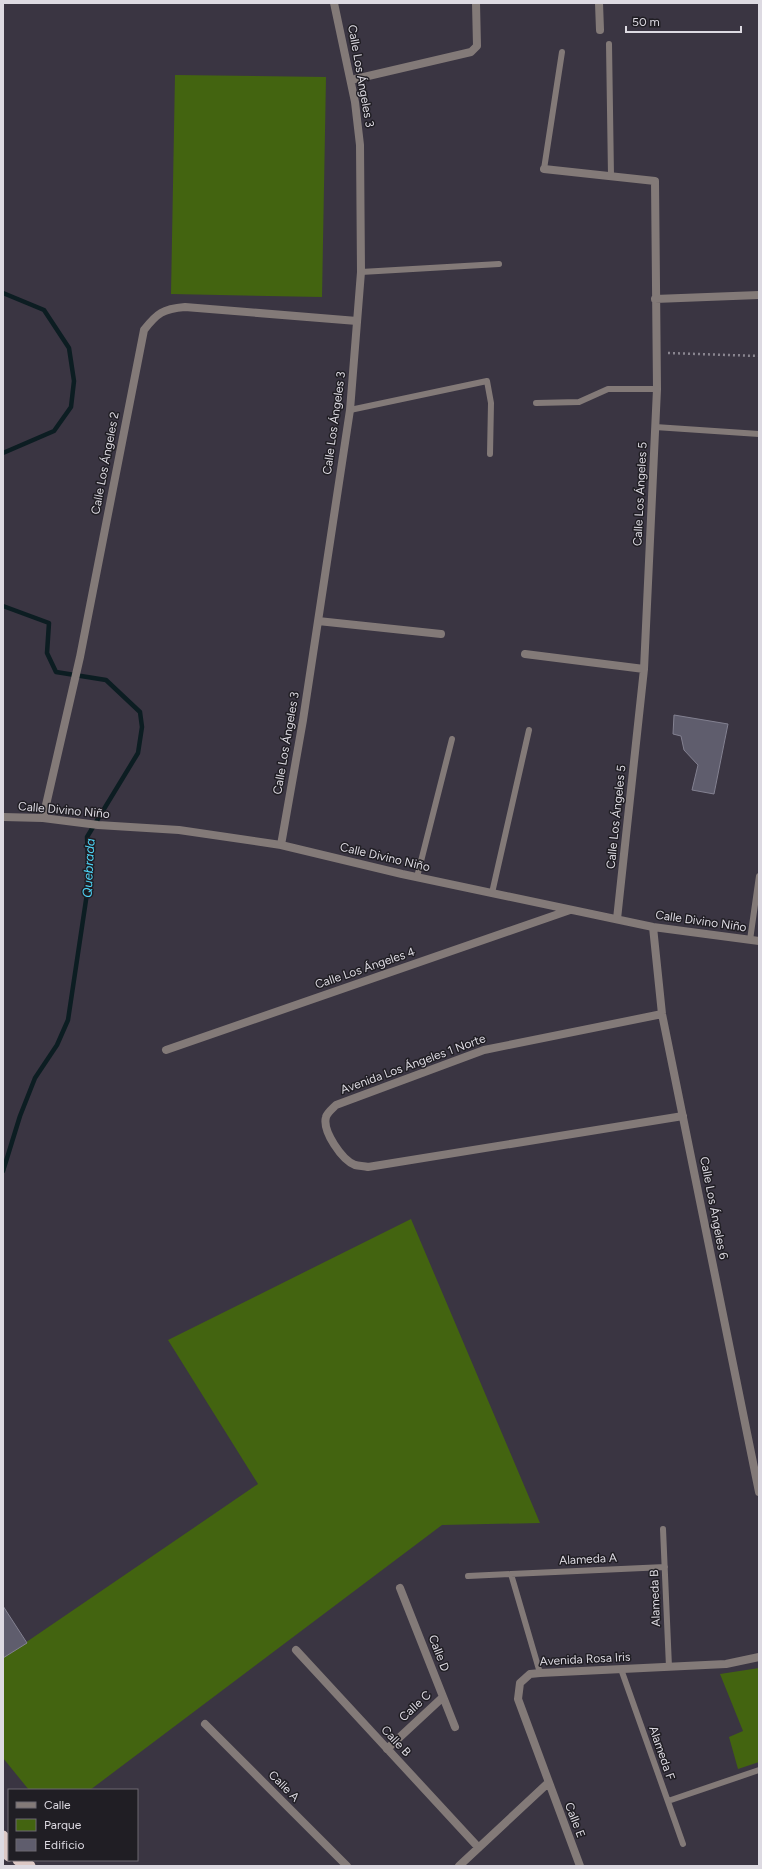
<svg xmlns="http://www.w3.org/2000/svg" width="762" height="1869" font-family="Figtree,sans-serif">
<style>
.green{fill:#436410}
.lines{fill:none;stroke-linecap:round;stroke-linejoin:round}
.stream{stroke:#0c1d22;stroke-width:4.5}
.building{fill:#5f5d6d;stroke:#838191}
.path{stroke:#89858f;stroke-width:2.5;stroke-dasharray:2 3;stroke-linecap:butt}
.service{stroke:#837a78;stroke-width:6}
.minor{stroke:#837a78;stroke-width:8}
.trunk{stroke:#dcc8c5;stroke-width:11}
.labels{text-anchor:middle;stroke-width:3;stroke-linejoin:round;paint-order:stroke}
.street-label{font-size:12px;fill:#dddae2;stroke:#201e24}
.water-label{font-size:13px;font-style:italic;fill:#4dd2f4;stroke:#201e24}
</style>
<rect width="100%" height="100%" fill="#3a3542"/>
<path class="green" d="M175 75 326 77 322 297 171 294Z
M411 1219 540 1523 442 1525 90 1790H29L3 1758V1658L258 1484 168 1340Z
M759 1668V1762L738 1769 729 1737 743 1731 720 1674Z"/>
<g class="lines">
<path class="stream" d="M3 293 44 310 69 348 74 381 71 407 54 431 3 453
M3 606 49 623 47 653 56 672 106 680 140 712 142 727 138 753 87 837 89 880 68 1020 57 1045 35 1078 20 1116 3 1171"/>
</g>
<path class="building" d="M674 715 728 724 714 794 692 790 698 765 684 750 681 736 673 734Z
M3 1606 27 1643 3 1658Z"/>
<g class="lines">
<path class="path" d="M668 353 759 356"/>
<path class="service" d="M609 44 611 176
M544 169 562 52
M361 272 499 264
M536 403 579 402 608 389H657
M350 410 487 381 491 403 490 454
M655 427 759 434
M417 877 452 739
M492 893 529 730
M750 940 759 876
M663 1529 669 1667
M468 1576 511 1574
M621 1669 683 1844
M540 1673 511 1574 665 1567
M668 1801 759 1770"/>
<path class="minor" d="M599 3 600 30
M351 80 471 52 477 46 476 3
M544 169 655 181 657 389 644 669 617 919
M655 299 759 295
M318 621 441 634
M525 654 644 669
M3 817 43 818 98 825 179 830 281 845 402 874 653 927 759 941
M43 818 80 657 144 330C157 313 163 309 185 307L357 321
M281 845 303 720 350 410 361 272 360 145 355 102 334 3
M653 927 662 1014 759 1492
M662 1014 484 1050 336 1105C333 1108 327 1113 326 1117 322 1131 342 1160 355 1165 359 1166 364 1166 368 1167L683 1116
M166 1050 570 910
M400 1588 455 1727
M296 1650 478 1847
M205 1724 347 1866
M387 1749 443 1697
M459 1866 548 1783
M580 1866 518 1699 520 1683 530 1674 540 1673 726 1664 759 1657"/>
<path class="trunk" d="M3 1836 9 1843
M3 1851 9 1856
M18 1860 30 1866"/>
</g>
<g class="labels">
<g class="street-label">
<text transform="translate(361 76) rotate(80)" y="4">Calle Los Ángeles 3</text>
<text transform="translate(334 423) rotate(-82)" y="4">Calle Los Ángeles 3</text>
<text transform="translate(105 463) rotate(-79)" y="4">Calle Los Ángeles 2</text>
<text transform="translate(640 494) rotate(-87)" y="4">Calle Los Ángeles 5</text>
<text transform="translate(286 743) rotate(-80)" y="4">Calle Los Ángeles 3</text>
<text transform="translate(64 810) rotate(5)" y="4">Calle Divino Niño</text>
<text transform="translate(616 817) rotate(-84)" y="4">Calle Los Ángeles 5</text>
<text transform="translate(385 857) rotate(13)" y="4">Calle Divino Niño</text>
<text transform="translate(701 921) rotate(8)" y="4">Calle Divino Niño</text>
<text transform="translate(365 968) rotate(-19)" y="4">Calle Los Ángeles 4</text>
<text transform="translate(413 1064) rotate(-20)" y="4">Avenida Los Ángeles 1 Norte</text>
<text transform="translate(714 1208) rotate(79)" y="4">Calle Los Ángeles 6</text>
<text transform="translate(588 1559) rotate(-3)" y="4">Alameda A</text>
<text transform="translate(655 1598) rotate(-92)" y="4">Alameda B</text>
<text transform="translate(439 1653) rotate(69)" y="4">Calle D</text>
<text transform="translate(585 1659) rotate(-3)" y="4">Avenida Rosa Iris</text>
<text transform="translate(415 1706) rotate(-43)" y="4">Calle C</text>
<text transform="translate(396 1741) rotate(47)" y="4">Calle B</text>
<text transform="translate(662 1753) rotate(71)" y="4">Alameda F</text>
<text transform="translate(284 1786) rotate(45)" y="4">Calle A</text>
<text transform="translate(575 1820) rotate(69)" y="4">Calle E</text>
</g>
<g class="water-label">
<text transform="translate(88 868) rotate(-87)" y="5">Quebrada</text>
</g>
</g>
<rect width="762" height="1869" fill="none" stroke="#dddae2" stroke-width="8"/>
<rect x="8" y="1789" width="130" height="72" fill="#201e24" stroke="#6c6970"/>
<rect x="16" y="1802" width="20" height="6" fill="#837a78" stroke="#6c6970"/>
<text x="44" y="1809" font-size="12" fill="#dddae2">Calle</text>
<rect x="16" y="1819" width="20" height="12" fill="#436410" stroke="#6c6970"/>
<text x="44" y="1829" font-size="12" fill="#dddae2">Parque</text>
<rect x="16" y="1839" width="20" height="12" fill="#5f5d6d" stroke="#6c6970"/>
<text x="44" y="1849" font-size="12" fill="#dddae2">Edificio</text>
<path d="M626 26v6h115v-6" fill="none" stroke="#dddae2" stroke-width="2"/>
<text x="632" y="26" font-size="12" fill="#dddae2" stroke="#201e24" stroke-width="3" paint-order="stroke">50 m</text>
</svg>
